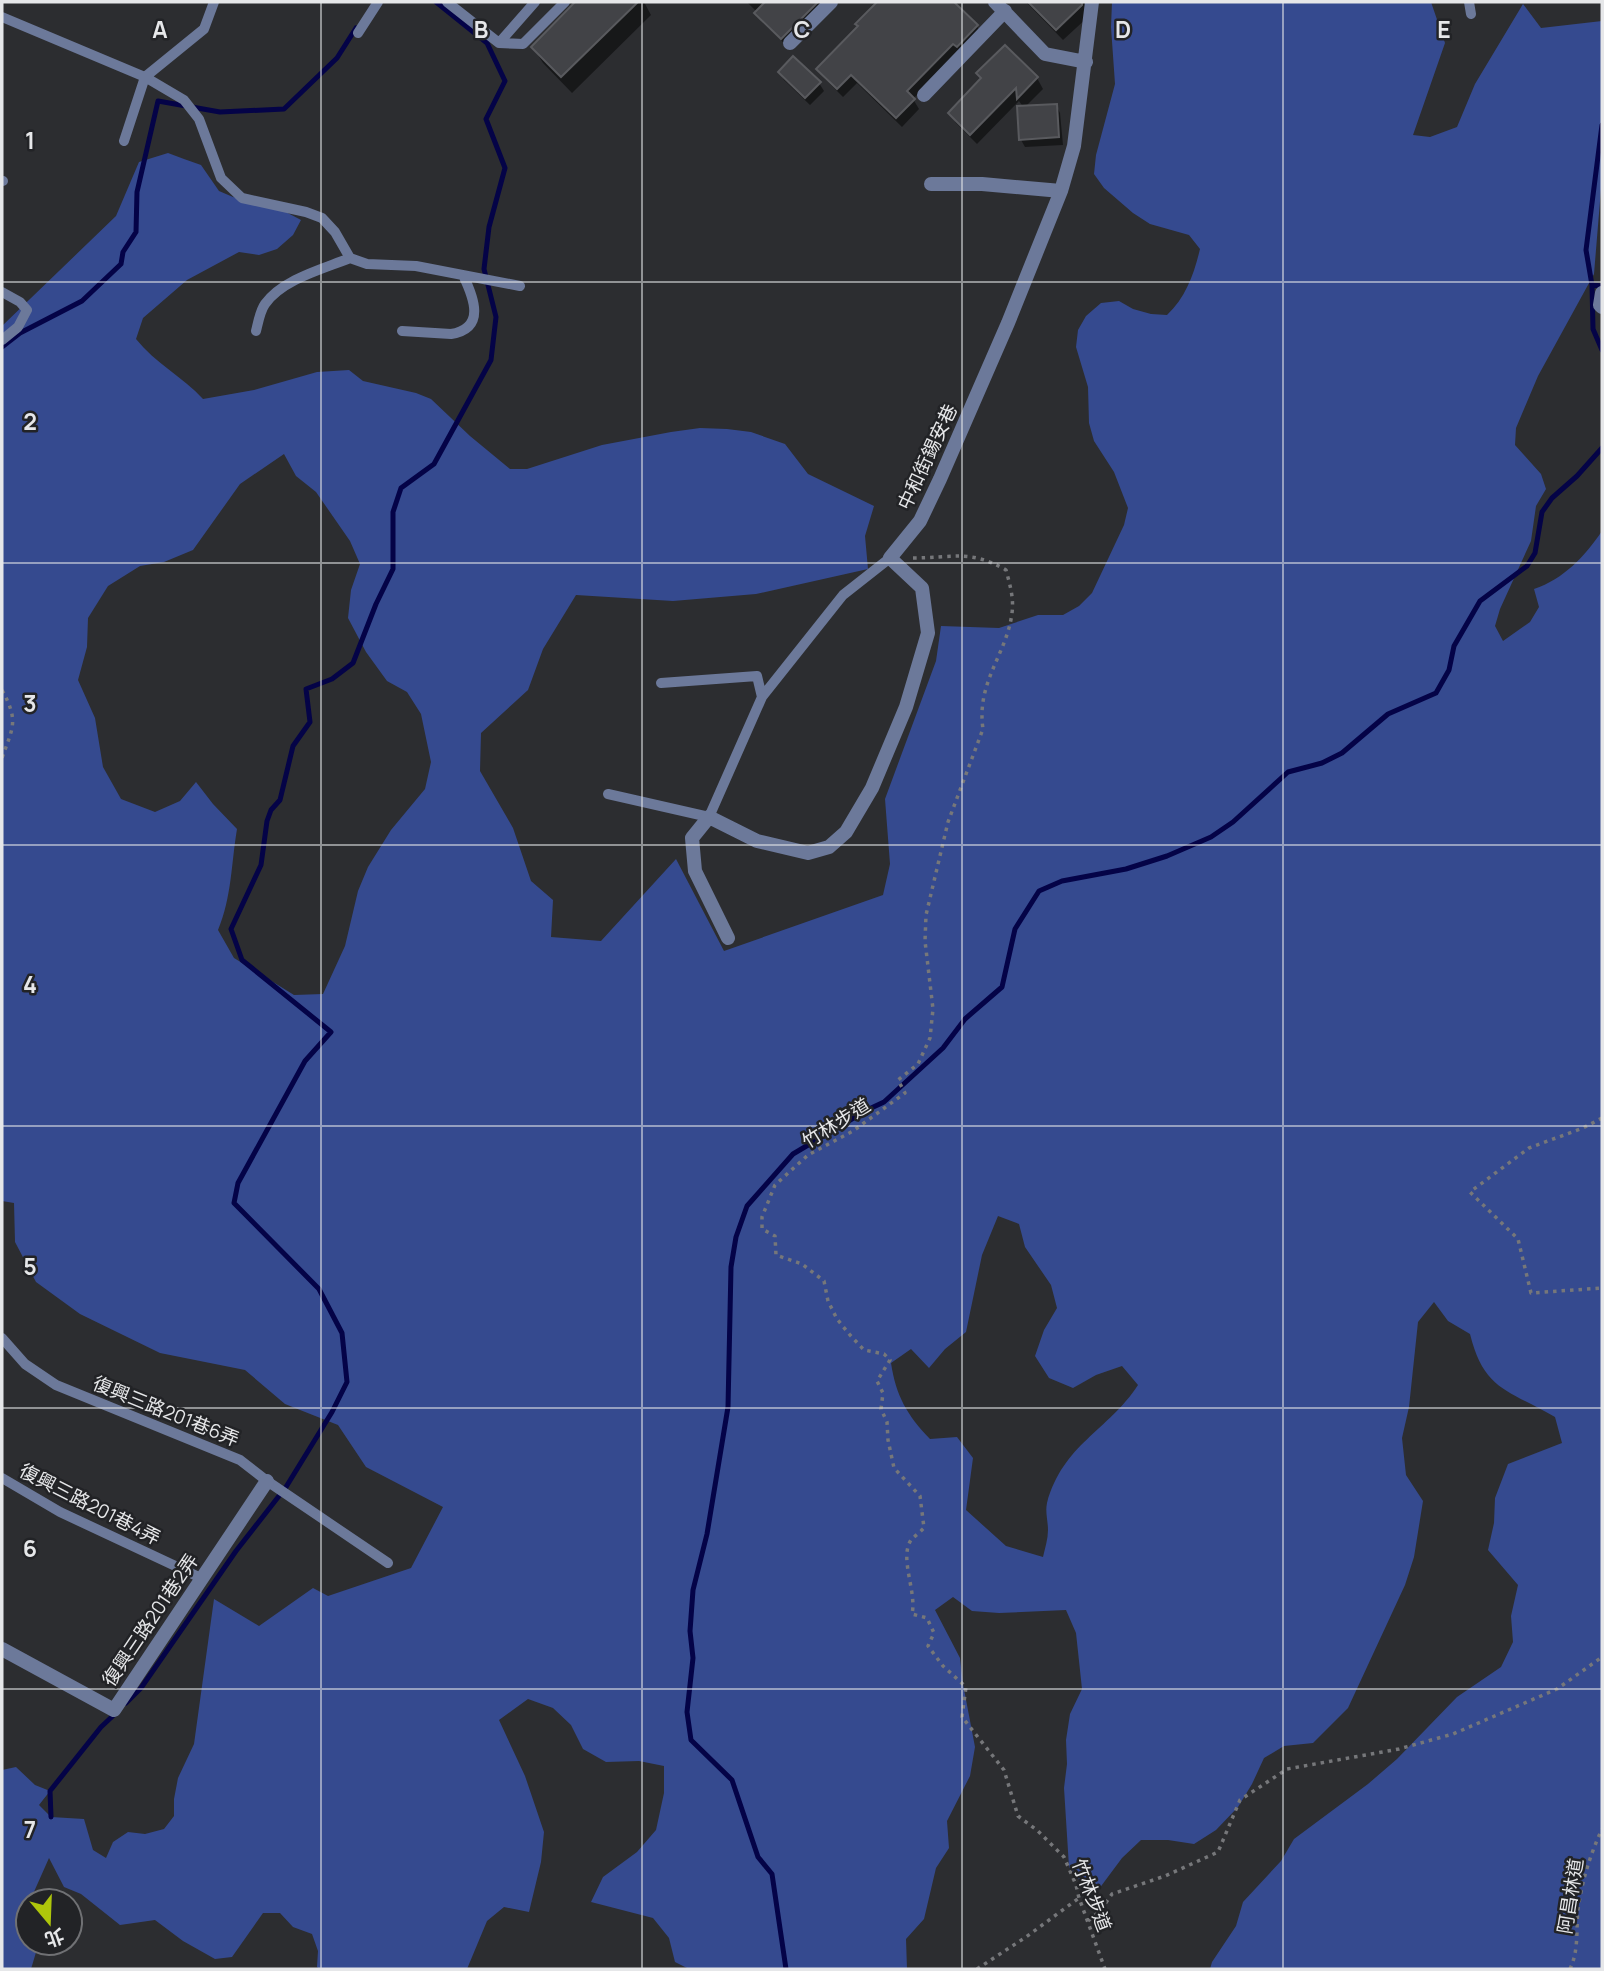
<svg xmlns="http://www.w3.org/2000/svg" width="1604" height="1971" font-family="Manrope,'Noto Sans TC',sans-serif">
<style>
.green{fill:#354a8f;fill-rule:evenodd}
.shadow{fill:#0007}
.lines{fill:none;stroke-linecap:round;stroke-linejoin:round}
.stream{stroke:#040347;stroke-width:5}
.building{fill:#424347;stroke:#595a5e;stroke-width:2}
.path{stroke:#76777a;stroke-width:3.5;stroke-dasharray:3.5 5;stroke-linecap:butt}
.service{stroke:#6c799a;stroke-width:10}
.minor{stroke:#6c799a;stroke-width:14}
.grid{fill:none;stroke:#e6e7e9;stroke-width:2;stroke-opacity:0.55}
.labels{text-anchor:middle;stroke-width:5;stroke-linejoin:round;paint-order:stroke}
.street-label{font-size:19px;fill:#e6e7e9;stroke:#222326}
.grid-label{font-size:23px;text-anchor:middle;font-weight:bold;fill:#e6e7e9;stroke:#222326;stroke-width:5;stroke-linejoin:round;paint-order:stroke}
</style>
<rect width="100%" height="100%" fill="#2c2d30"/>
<path class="green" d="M1112 2H1431L1445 43 1413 135 1430 137 1457 127 1475 84 1523 4 1541 28 1602 21V177L1594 274 1538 376 1516 428 1515 445 1541 474 1546 489 1536 506 1531 541 1500 609 1495 626 1503 641 1530 622 1539 607 1534 589C1564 579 1585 556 1602 531V1969H1210L1212 1962 1236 1926 1243 1902 1281 1861 1294 1839 1368 1784 1397 1759 1457 1697 1501 1667 1513 1642 1511 1616 1518 1585 1488 1550 1494 1523 1495 1498 1508 1464 1562 1443 1555 1417C1509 1390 1484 1391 1470 1334L1448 1321 1434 1302 1418 1322 1409 1407 1402 1438 1406 1475 1423 1501 1414 1557 1405 1585 1348 1708 1313 1743 1284 1746 1264 1758 1252 1784 1238 1807 1216 1830 1194 1844 1168 1840H1141L1122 1858 1093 1897 1069 1867 1064 1788 1067 1764 1066 1740 1070 1714 1082 1689 1076 1633 1066 1610 999 1613 972 1611 953 1597 935 1610 960 1658 963 1684 975 1747 970 1776 947 1821 949 1848 936 1868 924 1919 906 1939 907 1969H689L675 1962 669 1938 653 1918 591 1902 603 1877 637 1852 656 1830 664 1793V1766L639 1761 606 1762 583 1749 571 1725 553 1708 528 1699 499 1720 525 1776 544 1832 541 1862 529 1912 504 1907 487 1921 467 1969H319L317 1967 318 1951 312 1934 293 1927 280 1913H263L232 1957 215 1959 183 1941 155 1920 120 1925 81 1894 64 1887 49 1858 25 1912 28 1943H34L37 1949 31 1969H2V1770L16 1767 35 1785 50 1791 39 1805 51 1817 84 1819 93 1850 106 1858 113 1842 128 1832 145 1834 164 1829 174 1816V1799L178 1778 194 1744 214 1599 259 1626 313 1588 328 1596 411 1568 443 1507 366 1467 338 1425 285 1404 245 1370 160 1353 80 1314 36 1282 15 1242 14 1203 2 1201V326L116 216 139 162 168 153 184 159 201 165 219 191 233 197 284 211 301 220 293 235 277 249 259 255 239 252 187 280 143 318 136 339C155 363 183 377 203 399L254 390 317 372 349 370 363 381 416 393 431 399 470 436 510 469H527L602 445 671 432 700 428 727 429 751 432 785 444 808 474 874 506 865 536 868 569 756 594 673 601 576 595 543 649 528 690 481 733 480 771 513 828 531 881 553 900 551 937 601 941 676 859 724 951 883 895 890 864 885 799 936 661 941 626 999 628 1038 615H1063L1079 606 1092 593 1124 525 1128 508 1114 472 1094 441 1089 423 1088 387 1076 347 1078 330 1086 316 1101 303 1119 301 1133 309 1151 314 1167 315C1186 297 1194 274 1200 249L1189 235 1150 224 1133 213 1104 188 1094 174 1096 155 1115 84 1111 27ZM284 454 296 476 316 492 350 541 360 564 351 590 348 618 366 652 387 681 407 692 421 714 431 762 425 789 391 830 368 867 358 891 345 946 323 994 294 995 234 958 218 930C232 896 231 865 237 829L213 804 196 782 180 801 155 812 121 799 103 767 95 718 78 680 87 647 88 618 108 586 140 566 164 562 193 550 240 484ZM998 1216 1019 1224 1025 1247 1051 1285 1057 1308 1044 1330 1035 1356 1049 1378 1073 1388 1096 1375 1122 1366 1138 1385C1108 1431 1063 1444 1047 1503 1045 1512 1048 1521 1048 1530 1048 1539 1045 1548 1043 1557L1006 1546 966 1510 973 1458 957 1437 930 1439C907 1415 896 1396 891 1363L911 1349 929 1368 945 1349 966 1332 982 1255Z"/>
<path class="shadow" d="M578 2H644L651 15 572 93 543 63 533 47Z
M747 2H836L788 47 762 22 757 12Z
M879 2H952L977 26 982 36 959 52 913 99 919 109 902 127 857 83 843 97 824 78 818 69 859 28 857 24Z
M1026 2H1085L1089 10 1088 17 1063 40Z
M1005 47 1037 78 1043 89 1024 108 1056 105 1060 113 1063 145 1025 147 1021 140 1024 108 1019 101 977 144 956 123 950 113 982 80 978 74Z
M780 72 819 83 824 91 810 105 784 80Z"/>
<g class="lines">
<path class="stream" d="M1602 125 1586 250 1592 285 1593 329 1602 350
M1592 285 1602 286
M2 347 20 333 82 301 121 264 123 252 136 232 137 192 158 101 220 112 284 109 337 58 356 28
M126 1703 141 1688 236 1551 286 1487 332 1412 347 1382 342 1333 319 1289 234 1203 238 1183 305 1061 331 1032 242 960 231 929 261 865 267 821 271 810 280 800 293 746 310 722 306 689 332 679 353 663 376 604 393 569V512L401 488 434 464 491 360 496 317 484 269 489 227 505 168 486 119 505 81 487 43 436 2
M51 1817 50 1791 101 1727 117 1712
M786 1969 772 1874 758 1857 732 1780 691 1740 687 1712 693 1658 690 1631 693 1590 707 1534 728 1407 731 1267 736 1237 747 1206 793 1154 867 1110 884 1102 943 1048 965 1019 1002 987 1015 929 1039 891 1062 881 1126 869 1167 856 1211 837 1233 822 1288 772 1322 763 1342 753 1388 714 1436 693 1449 670 1454 646 1480 601 1527 566 1535 553 1542 512 1552 498 1577 476 1602 448"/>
</g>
<path class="building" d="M575 2H638L561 77 531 47Z
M765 2H818L781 39 754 13Z
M877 2H954L978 25 957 47 953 44 907 91 915 99 896 118 851 75 837 89 816 69 858 26 855 24Z
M1028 2H1082V5L1056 30Z
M1005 45 1038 77 1017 99 1016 88 970 135 948 113 981 78 976 73Z
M793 56 821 82 805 98 778 72Z
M1057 104 1059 137 1019 140 1017 106Z"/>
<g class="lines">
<path class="path" d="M913 558C952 558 970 549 1006 570 1010 585 1014 598 1012 613 1007 654 976 682 983 729L948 822 926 915 925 941 933 1009 930 1038 918 1064 898 1080 905 1093 853 1131 808 1155 775 1185 762 1217V1229L775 1236 776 1255 802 1264 824 1281 828 1301 837 1319 850 1335 864 1350 884 1354 890 1360 877 1381 883 1393 881 1409 887 1422 888 1440 894 1468 920 1496 924 1528C920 1532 915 1536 911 1540 899 1558 917 1592 912 1614L927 1618 934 1633 928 1646 943 1666 966 1687 962 1717 1004 1770 1018 1816 1038 1831 1064 1857 1076 1885 1079 1898 1105 1969
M2 690C19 721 13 727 2 758
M1602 1118 1583 1128 1529 1148 1470 1192 1518 1239 1531 1293 1602 1288
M1088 1921 1100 1911 1112 1894 1165 1876 1218 1852 1240 1800 1287 1769 1399 1749 1453 1734 1557 1689 1602 1657
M977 1969 1026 1937 1079 1898
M1570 1969C1579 1950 1576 1930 1578 1909 1582 1881 1590 1855 1602 1829"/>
<path class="service" d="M447 2 499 43 523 44 565 2
M1469 2 1471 14
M2 17 145 77 184 100 199 119 221 178 242 198 306 212 322 218 335 232 350 258C323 269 283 279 265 304 260 311 258 323 256 331
M358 33 378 2
M499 43 535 2
M124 141 145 77 204 29 214 2
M2 181H3
M350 258 367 264 416 266 520 286
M2 292 20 302 27 310 18 327 2 340
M402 331 451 334C486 328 474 298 463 275
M661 683 757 676 762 697
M608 794 709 817 762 697 843 595 890 558
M2 1338 25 1364 56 1385 240 1460 267 1481 388 1563
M2 1478 60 1512 201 1578"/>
<path class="minor" d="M995 2 1045 54 1086 62
M790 43 831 2
M924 95 1005 11
M931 184H982L1061 191
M1602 293 1600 305 1602 307
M728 938 695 871 692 838 709 817 757 841 808 853 829 847 846 832 872 788 906 707 928 633 922 588 890 558 920 521 940 479 1008 323 1061 191 1074 146 1092 2
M2 1649 114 1710 267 1481"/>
</g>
<path class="grid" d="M321 2V1969M642 2V1969M962 2V1969M1283 2V1969M2 282H1602M2 563H1602M2 845H1602M2 1126H1602M2 1408H1602M2 1689H1602"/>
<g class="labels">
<g class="street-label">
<text transform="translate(927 457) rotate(-65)" y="7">中和街錫安巷</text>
<text transform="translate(836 1123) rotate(-32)" y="7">竹林步道</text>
<text transform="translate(166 1411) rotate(22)" y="7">復興三路201巷6弄</text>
<text transform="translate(90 1504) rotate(27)" y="7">復興三路201巷4弄</text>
<text transform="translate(150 1620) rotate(-56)" y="7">復興三路201巷2弄</text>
<text transform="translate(1092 1895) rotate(69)" y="7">竹林步道</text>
<text transform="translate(1570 1896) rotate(-81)" y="7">阿昌林道</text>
</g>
</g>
<g class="grid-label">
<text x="160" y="38">A</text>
<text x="481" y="38">B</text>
<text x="802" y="38">C</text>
<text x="1123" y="38">D</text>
<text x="1444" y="38">E</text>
<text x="30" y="149">1</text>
<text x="30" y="430">2</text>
<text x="30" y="712">3</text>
<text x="30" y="993">4</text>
<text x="30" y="1275">5</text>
<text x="30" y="1557">6</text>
<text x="30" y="1838">7</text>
</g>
<rect width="1604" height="1971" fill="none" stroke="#e6e7e9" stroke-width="7"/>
<g transform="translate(49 1922) rotate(161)"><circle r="33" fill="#222326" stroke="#707174" stroke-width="2"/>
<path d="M0-5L12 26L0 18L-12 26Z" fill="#aec60b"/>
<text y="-10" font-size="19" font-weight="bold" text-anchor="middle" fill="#e6e7e9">北</text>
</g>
</svg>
